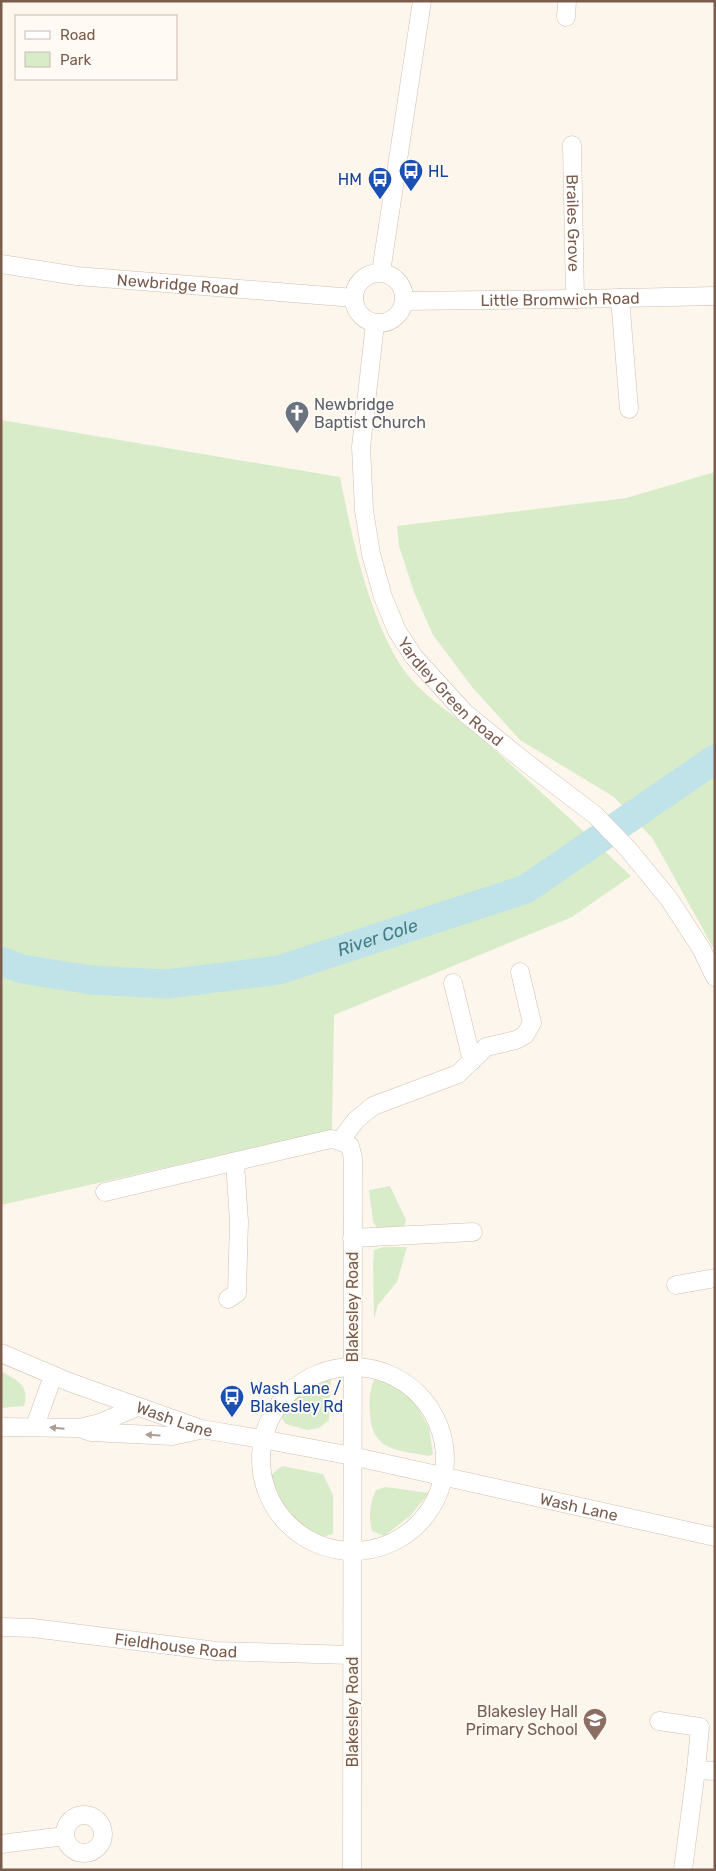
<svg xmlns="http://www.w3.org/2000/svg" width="716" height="1871" font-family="Rubik,sans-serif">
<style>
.green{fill:#d8ecc9}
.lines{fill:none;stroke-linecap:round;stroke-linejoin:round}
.river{stroke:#bfe3e8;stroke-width:29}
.minor-casing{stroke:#d1beb0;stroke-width:19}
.minor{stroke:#fff;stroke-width:18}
.oneway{fill:#af9d94}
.labels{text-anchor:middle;stroke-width:4;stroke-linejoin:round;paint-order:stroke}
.transit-label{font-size:16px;fill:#164399;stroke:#fffaf3;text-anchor:start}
.street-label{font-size:16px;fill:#7a5c4d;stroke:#fffaf3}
.worship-label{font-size:16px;fill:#5b616d;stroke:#fffaf3;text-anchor:start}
.education-label{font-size:16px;fill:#785e54;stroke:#fffaf3;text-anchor:end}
.water-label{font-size:18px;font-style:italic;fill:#437c86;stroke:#fffaf3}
</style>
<rect width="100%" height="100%" fill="#fdf6ec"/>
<path class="green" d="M1 420 340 477C352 537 369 620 404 670 421 695 457 717 480 737 531 782 581 829 631 876L572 917 334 1015 332 1130 1 1205Z
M715 472V951L653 839 614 797 520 740 472 687 433 635 414 592 399 546 397 526 626 498Z
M390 1186 406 1220 404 1227 378 1229 373 1222 369 1190Z
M383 1247H407L397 1282 378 1305 374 1319 373 1263 374 1250Z
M1 1371C17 1381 30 1384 24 1406L1 1408Z
M331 1378 329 1420 319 1428 307 1430 286 1424 280 1416C290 1393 309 1387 331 1378Z
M374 1380 394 1382 415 1403 429 1428 433 1454 429 1456C399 1450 372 1452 370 1414 369 1401 369 1392 374 1380Z
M282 1466 323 1474 333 1495V1534L322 1537C300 1524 284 1515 274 1491 272 1485 271 1481 271 1475Z
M385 1487 429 1493 410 1516 384 1536 372 1531C368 1517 370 1503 376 1490Z"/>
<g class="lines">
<path class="river" id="s1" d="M1 961 22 969 91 980 167 984 279 970 526 889 715 759"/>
<defs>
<g id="minor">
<path d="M566 17 567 1"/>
<path id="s2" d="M572 145 575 299"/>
<path id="s3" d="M1 264 77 276 354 298"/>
<path d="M381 272 422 1"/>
<circle cx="379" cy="298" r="25"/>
<path d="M620 298 629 409"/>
<path id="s4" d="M405 301 575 299 715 296"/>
<path id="s5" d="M375 324 361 447 364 510 371 554 383 597 397 631 414 657 465 713 524 761 595 815 628 849 669 899 701 948 715 977"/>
<path d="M453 983 472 1061"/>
<path d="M340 1141 356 1120 373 1106 458 1074 486 1047 516 1040 525 1035 532 1023 520 972"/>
<path d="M105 1192 331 1139 340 1141 350 1146 353 1158 352 1870"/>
<path d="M352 1238 473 1232"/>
<path d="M676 1285 715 1278"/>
<path d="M228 1299 237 1293 239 1221 235 1163"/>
<path id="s6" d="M1 1353 69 1382 201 1429 262 1439 352 1456 715 1537"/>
<circle cx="353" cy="1459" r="92"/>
<path d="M35 1426 53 1376"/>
<path d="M1 1427 79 1428 100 1423 137 1407"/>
<path d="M85 1430 91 1432 172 1436 200 1430"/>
<path id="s7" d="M1 1627 33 1628 216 1651 351 1655"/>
<path d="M659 1721 700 1727 696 1770"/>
<circle cx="84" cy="1834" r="19"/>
<path d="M1 1844 65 1836"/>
<path d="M683 1870 696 1770 715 1771"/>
</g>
</defs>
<use href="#minor" class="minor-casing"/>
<use href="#minor" class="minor"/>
</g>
<defs><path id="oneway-solid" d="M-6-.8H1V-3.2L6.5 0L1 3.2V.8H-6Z" transform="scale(1.25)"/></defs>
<g class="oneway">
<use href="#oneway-solid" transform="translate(57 1428) rotate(-175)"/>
<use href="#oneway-solid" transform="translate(153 1435) rotate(-177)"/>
</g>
<defs>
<symbol id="bus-pin" viewBox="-11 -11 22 30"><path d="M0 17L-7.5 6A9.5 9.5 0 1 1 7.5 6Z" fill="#1a4fb4" stroke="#fffaf3"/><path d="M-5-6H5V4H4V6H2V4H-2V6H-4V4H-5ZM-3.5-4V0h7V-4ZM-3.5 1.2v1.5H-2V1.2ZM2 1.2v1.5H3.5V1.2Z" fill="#fff"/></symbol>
<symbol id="church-pin" viewBox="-11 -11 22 30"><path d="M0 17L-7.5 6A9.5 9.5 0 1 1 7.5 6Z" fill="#6b7280" stroke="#fffaf3"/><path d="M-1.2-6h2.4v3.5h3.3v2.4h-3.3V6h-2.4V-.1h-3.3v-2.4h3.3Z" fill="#fff"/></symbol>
<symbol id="school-pin" viewBox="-11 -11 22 30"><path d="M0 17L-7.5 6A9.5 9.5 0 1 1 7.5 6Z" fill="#8d6e63" stroke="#fffaf3"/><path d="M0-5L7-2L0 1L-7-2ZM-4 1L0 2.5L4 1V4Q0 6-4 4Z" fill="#fff"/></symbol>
</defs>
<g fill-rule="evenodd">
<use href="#bus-pin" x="397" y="157" width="28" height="38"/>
<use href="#bus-pin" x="366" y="165" width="28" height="38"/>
<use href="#church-pin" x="283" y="399" width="28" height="38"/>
<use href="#bus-pin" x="218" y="1383" width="28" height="38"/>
<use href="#school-pin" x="581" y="1706" width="28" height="38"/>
</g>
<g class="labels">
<g class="transit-label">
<text x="428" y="177">HL</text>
<text x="362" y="185" text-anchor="end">HM</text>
<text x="250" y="1394">Wash Lane /<tspan x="250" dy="18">Blakesley Rd</tspan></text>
</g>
<g class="street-label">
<text dy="6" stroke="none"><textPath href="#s2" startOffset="78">Brailes Grove</textPath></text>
<text dy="6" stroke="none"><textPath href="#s3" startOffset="178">Newbridge Road</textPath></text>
<text dy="6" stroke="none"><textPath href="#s4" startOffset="155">Little Bromwich Road</textPath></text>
<text dy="6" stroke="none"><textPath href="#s5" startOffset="394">Yardley Green Road</textPath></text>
<text transform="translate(352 1307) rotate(-90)" y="6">Blakesley Road</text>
<text dy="6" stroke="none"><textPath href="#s6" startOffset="186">Wash Lane</textPath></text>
<text dy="6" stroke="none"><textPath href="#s6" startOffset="600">Wash Lane</textPath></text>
<text dy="6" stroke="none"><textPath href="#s7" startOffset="176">Fieldhouse Road</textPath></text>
<text transform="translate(352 1712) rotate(-90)" y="6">Blakesley Road</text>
</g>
<g class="worship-label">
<text x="314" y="410">Newbridge<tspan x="314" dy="18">Baptist Church</tspan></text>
</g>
<g class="education-label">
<text x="578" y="1717">Blakesley Hall<tspan x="578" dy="18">Primary School</tspan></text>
</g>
<g class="water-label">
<text dy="6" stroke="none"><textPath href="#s1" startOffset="385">River Cole</textPath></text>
</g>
</g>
<rect width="716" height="1871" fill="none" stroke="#7a5c4d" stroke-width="5"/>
<rect x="15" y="15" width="162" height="65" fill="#fffaf3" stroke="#cabbb1"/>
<rect x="25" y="31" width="25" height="8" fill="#ffffff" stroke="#cabbb1"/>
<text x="60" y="40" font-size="15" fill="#7a5c4d">Road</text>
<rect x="25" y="52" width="25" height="15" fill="#d8ecc9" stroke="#cabbb1"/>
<text x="60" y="65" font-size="15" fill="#7a5c4d">Park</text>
</svg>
